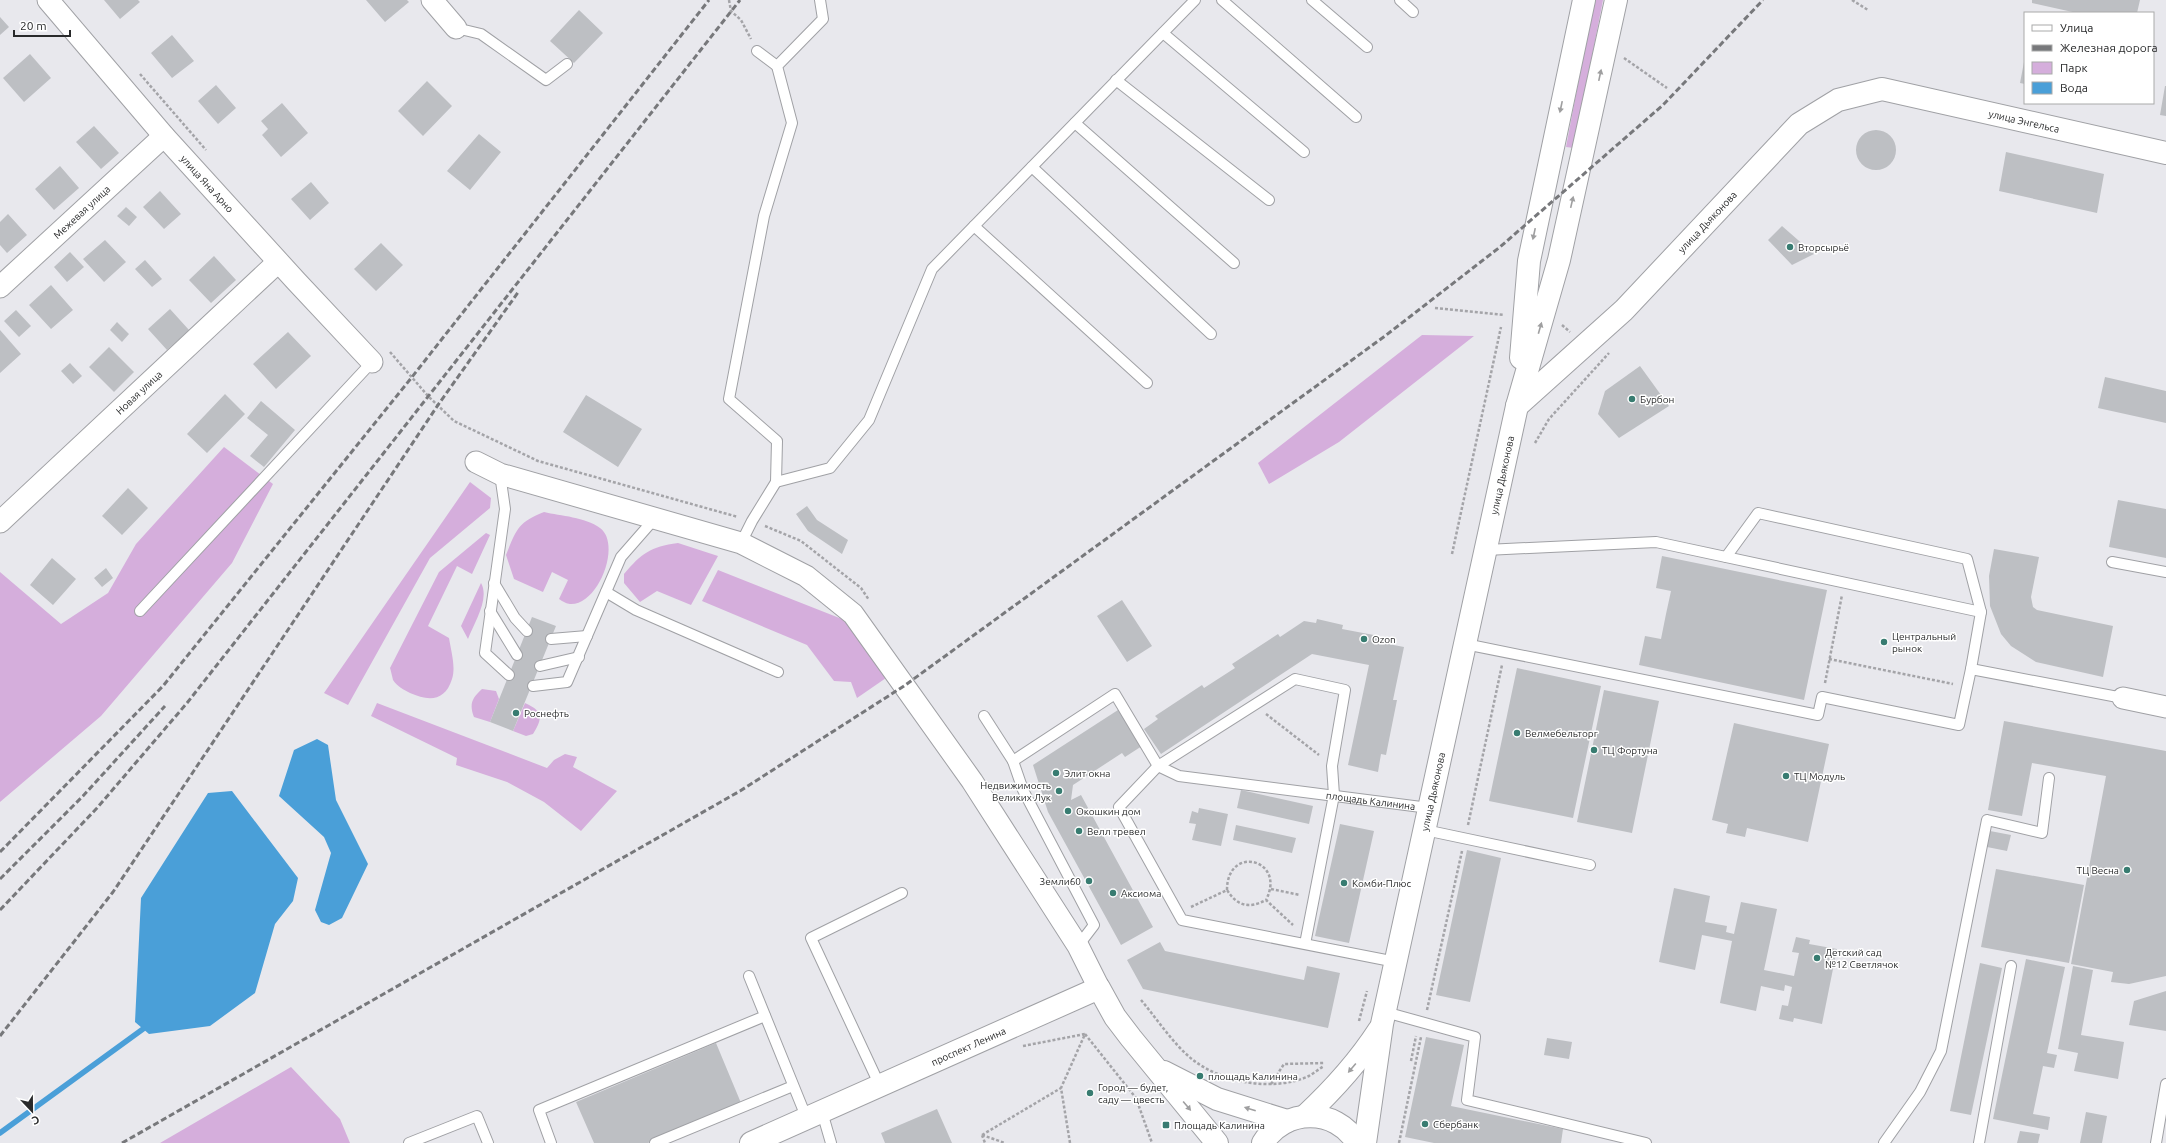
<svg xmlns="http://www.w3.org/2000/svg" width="2166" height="1143" font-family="Ubuntu,sans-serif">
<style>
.green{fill:#d5aedc}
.water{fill:#4a9fd8}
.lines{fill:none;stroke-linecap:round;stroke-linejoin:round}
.stream{stroke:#4a9fd8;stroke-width:5.5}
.building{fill:#bdbfc3}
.service-casing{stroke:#a0a1a5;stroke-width:12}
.minor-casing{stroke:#a0a1a5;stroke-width:23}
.tertiary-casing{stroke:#a0a1a5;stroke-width:24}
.secondary-casing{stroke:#a0a1a5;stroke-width:24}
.path{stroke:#a4a4a8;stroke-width:2.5;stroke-dasharray:3 2;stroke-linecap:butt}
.service{stroke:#fff;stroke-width:10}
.minor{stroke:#fff;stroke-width:21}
.tertiary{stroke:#fff;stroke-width:22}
.secondary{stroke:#fff;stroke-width:22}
.rail{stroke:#77787b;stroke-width:3;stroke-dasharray:6 3;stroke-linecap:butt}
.oneway{fill:#9f9fa0}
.poi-dot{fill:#387c71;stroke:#fff;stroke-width:1.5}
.labels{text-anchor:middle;stroke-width:3;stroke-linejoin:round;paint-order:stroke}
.street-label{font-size:10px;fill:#292a2b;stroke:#fff}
.poi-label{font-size:10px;fill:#292a2b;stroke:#fff;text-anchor:start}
</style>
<rect width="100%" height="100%" fill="#e8e8ed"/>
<path class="green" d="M1594 0H1603L1574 148 1566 147Z
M1422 335 1474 336 1339 442 1269 484 1258 463Z
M224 447 273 484 232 563 101 716 0 802V572L61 624 108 593 136 544Z
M470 482 491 498 490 508 430 558 348 705 324 693Z
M544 512C561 516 585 517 600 528 622 544 598 606 570 604 567 604 562 601 559 599L568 580 552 572 543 592 514 579 506 555C516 530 518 522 544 512Z
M486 533 490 535 472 574 457 566 428 626 449 638C451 651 456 667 452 679 445 702 428 701 410 693 404 690 397 686 393 680 392 676 391 671 390 668L439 572Z
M678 543 718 556 691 605 657 591 640 602 624 583V574C642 553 650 547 678 543Z
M718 570 847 621 886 678 857 698 851 682 834 681 807 645 702 601Z
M481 583C490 599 474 623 468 639L461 626Z
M482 689 496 691 499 699 490 722 474 717C469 704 472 698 482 689Z
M377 703 547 768 554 760 565 754 577 757 573 767 617 791 581 831 544 802 507 782 456 765 457 758 371 716Z
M525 703C543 711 543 718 533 734L526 736 513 731Z
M291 1067 340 1119 350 1143H160Z"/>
<path class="water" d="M317 739 328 745 336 800 368 864 342 918 329 925 321 922 315 910 331 853 324 837 279 796 294 750Z
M232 791 298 878 293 901 275 924 255 993 210 1026 149 1034 135 1022 141 898 208 793Z"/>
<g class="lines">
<path class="stream" d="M0 1133 143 1029"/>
</g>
<path class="building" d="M104 0H138L140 2 120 19Z
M366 0H407L409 2 385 22Z
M2032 0H2140L2137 13H2077L2032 3Z
M579 10 603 33 574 63 550 41Z
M0 17 9 27 0 35Z
M172 35 194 61 172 78 151 53Z
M30 54 51 78 24 102 3 78Z
M2024 62H2025V84L2020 83Z
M427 81 452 106 423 136 398 111Z
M216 85 236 108 218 124 198 101Z
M2165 86H2166V116L2160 115Z
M282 103 308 133 281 157 262 135 268 129 261 121Z
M94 126 119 153 101 169 76 142Z
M1856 150a20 20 0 1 1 40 0a20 20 0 1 1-40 0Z
M479 134 501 152 470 190 447 171Z
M2006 152 2104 174 2097 213 1999 191Z
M60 166 79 188 54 210 35 189Z
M311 182 329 203 310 220 291 199Z
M160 191 181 214 164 229 143 207Z
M126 207 137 217 129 226 117 216Z
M8 214 27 235 7 253 0 245V222Z
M1782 226 1814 254 1792 265 1768 240Z
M105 240 126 262 104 282 83 259Z
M381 243 403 265 376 291 354 269Z
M70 252 84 267 67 282 54 267Z
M214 256 236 280 211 303 189 280Z
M145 260 162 279 152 287 135 269Z
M51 285 73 310 51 329 29 305Z
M170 309 189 330 167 350 148 329Z
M16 310 31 326 19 337 4 321Z
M117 322 129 334 122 342 110 330Z
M0 330 21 354 0 373Z
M288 332 311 356 276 389 253 364Z
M109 347 134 372 114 392 89 367Z
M70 363 82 376 73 384 61 371Z
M1640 366 1669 406 1619 438 1598 414 1605 391Z
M2105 377 2166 391V423L2098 408Z
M225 394 245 414 207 453 187 434Z
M586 395 642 429 618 467 563 432Z
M261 401 295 430 264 467 250 456 268 435 247 418Z
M128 488 148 508 122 535 102 516Z
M2118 500 2166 509V558L2109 547Z
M807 506 817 520 848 540 842 554 808 531 796 514Z
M1994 549 2039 557 2031 597 2033 607 2037 610 2113 626 2103 677 2036 662 2011 646 2001 634 1990 606 1989 576Z
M1662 556 1827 590 1804 700 1639 665 1645 636 1661 639 1666 614 1671 591 1656 588Z
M52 558 76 579 53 605 30 585Z
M106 568 113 578 102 587 94 578Z
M1122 600 1152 646 1127 662 1097 616Z
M532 617 556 626 513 731 490 722Z
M1317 619 1343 625 1342 629 1379 636 1378 642 1404 647 1393 700H1397L1386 755 1381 754 1378 772 1348 765 1369 665 1312 654 1161 754 1144 729 1158 719 1155 716 1202 685 1204 688 1235 668 1232 664 1278 634 1280 637 1304 621 1316 623Z
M1517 668 1601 686 1573 818 1489 801Z
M1604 690 1659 701 1632 833 1577 822Z
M1118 710 1142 746 1125 757 1122 753 1073 785 1071 800 1081 795 1153 927 1121 945 1048 812 1033 765Z
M2004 721 2166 751V976L2129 984 2111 982 2113 972 2071 964 2106 776 2032 763 2022 816 1988 810Z
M1734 723 1829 744 1808 842 1747 828 1745 837 1726 833 1728 824 1712 820Z
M1241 790 1313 806 1309 824 1237 808Z
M1199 808 1228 814 1221 846 1192 840 1196 824 1189 823 1192 811 1198 813Z
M1340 824 1374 831 1349 943 1315 936Z
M1236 825 1296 838 1292 853 1233 840Z
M1990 831 2011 835 2007 851 1987 847Z
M1467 850 1501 858 1470 1002 1436 995Z
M1996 869 2084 885 2069 963 1981 947Z
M1674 888 1710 896 1705 922 1727 926 1726 932 1734 934 1741 902 1777 909 1764 970 1794 976 1799 953 1792 952 1796 937 1810 940 1809 944 1837 949 1822 1024 1794 1018 1793 1022 1779 1019 1782 1005 1788 1006 1792 987 1785 985 1784 991 1761 986 1756 1011 1720 1003 1732 941 1702 935 1695 970 1659 962Z
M1160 942 1165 951 1304 980 1307 966 1340 973 1328 1028 1143 989 1127 960Z
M2026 959 2065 967 2047 1053 2057 1055 2054 1068 2043 1066 2033 1114 2050 1117 2048 1130 1993 1119Z
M1980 963 2002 968 1971 1115 1950 1111Z
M2073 966 2093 970 2081 1035 2124 1042 2118 1079 2074 1071 2078 1053 2058 1049Z
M2166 991V1031L2129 1025 2134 1001Z
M1426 1037 1464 1045 1451 1106 1563 1129 1561 1143H1434L1405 1137Z
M1547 1038 1572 1042 1569 1059 1544 1055Z
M716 1043 741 1103 648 1143H594L576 1102Z
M937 1109 952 1143H885L881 1133Z
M2086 1112 2107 1116 2102 1143H2080Z
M2020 1131 2040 1134 2038 1143H2017Z"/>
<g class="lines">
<defs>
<g id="service">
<path d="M1222 0 1356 117"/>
<path d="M1312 0 1367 47"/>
<path d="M1400 0 1413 12"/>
<path d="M456 28 481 34 546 80 567 64"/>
<path d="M1163 33 1304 152"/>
<path d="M757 51 777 66"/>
<path d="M1116 80 1269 200"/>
<path d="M1075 123 1234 263"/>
<path d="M1032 167 1211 334"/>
<path d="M974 226 1147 383"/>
<path d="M500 474 505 509 485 653 509 675"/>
<path d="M776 482 830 468 869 420 932 269 1195 0"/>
<path d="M741 543 752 521 776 482 777 441 729 399 764 216 792 123 777 66 823 19 820 0"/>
<path d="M1486 550 1656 542 1981 612 1971 669 2123 698"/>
<path d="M1726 557 1758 513 1967 559 1981 612"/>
<path d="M2112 562 2166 572"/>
<path d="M494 583 515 618 527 631"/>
<path d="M606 592 636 610 778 672"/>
<path d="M140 611 372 362"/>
<path d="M490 611 517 655"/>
<path d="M551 639 587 636"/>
<path d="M1465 644 1818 715 1822 697 1959 725 1971 669"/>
<path d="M540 666 579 657"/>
<path d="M533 686 567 682 621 557 656 517"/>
<path d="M984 716 1013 761"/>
<path d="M1425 830 1590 865"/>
<path d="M1305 944 1334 795 1332 766 1345 690 1295 679 1158 766 1119 807 1182 920 1396 962"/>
<path id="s1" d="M1078 946 1094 925 1023 790 1013 761 1115 694 1158 766 1179 776 1429 808"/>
<path d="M749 976 807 1119"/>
<path d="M1385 1012 1475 1037 1467 1100 1646 1143"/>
<path d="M880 1086 811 938 902 893"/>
<path d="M822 1112 831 1143"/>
<path d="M409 1143 477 1116 488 1143"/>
<path d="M551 1143 539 1110 765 1016"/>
<path d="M655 1143 793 1086"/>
<path d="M1884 1143 1920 1092 1941 1051 1987 820 2042 833 2049 778"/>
<path d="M1979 1143 2011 966"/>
<path d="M2156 1143 2166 1084"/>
</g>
<g id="minor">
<path id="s2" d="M48 0 164 136 296 281 372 362"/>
<path d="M432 0 456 28"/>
<path id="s3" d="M0 287 164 136"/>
<path d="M476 462 500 474 741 543 806 576 853 614 972 781 1078 946 1099 988"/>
<path id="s4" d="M0 522 278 262"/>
<path d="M2123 698 2166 707"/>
</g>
<g id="tertiary">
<path id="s5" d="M1517 406 1624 310 1799 124 1838 100 1882 89 2166 153"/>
</g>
<g id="secondary">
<path d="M1521 358 1529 261 1584 0"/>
<path d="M1164 1072 1217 1099 1287 1121"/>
<path d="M1305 1116C1334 1089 1357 1064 1379 1030"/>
<path id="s6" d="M751 1143 1099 988 1115 1017 1131 1038 1217 1143"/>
<path d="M1263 1143C1284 1108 1336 1107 1357 1143"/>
<path id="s7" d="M1365 1143 1382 1024 1517 406 1559 260 1616 0"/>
</g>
</defs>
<use href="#service" class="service-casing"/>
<use href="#minor" class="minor-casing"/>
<use href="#tertiary" class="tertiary-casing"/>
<use href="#secondary" class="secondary-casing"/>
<path class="path" d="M729 0 731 11 741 20 751 39
M1852 0 1868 10
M1624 58 1667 88
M140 74 206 150
M1435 308 1504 315
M1562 325 1570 332
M390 352 428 396 454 421 538 461 738 517
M1535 443 1549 419 1609 353
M765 526 801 541 861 588 869 600
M1452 554 1501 327
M1829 659 1953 684
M1825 683 1842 595
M1266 714 1319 755
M1468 825 1502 665
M1271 889 1300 895
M1227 890C1227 844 1287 859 1266 900
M1191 907 1227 890C1237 906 1249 909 1266 900L1293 925
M1141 1000C1158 1020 1173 1044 1193 1060 1223 1083 1274 1092 1309 1076 1314 1073 1319 1069 1324 1066
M1427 1010 1462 851
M1359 1021 1367 991
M1085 1034 1136 1098 1152 1143
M1023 1046 1085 1034
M1411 1061 1416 1036
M1271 1084 1284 1064 1325 1063
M982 1135 1061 1088
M982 1135 1005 1143
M982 1135 985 1143
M1070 1143 1061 1088 1085 1034
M1399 1143 1421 1037"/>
<use href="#service" class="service"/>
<use href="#minor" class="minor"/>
<use href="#tertiary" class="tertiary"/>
<use href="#secondary" class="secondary"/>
<path class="rail" d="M0 852 163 686 412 377 709 0
M0 879 83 796 165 706
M0 910 97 808 187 703 740 0
M0 1036 113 892 438 405 519 291
M122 1143 740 791 904 686 1385 336 1500 247 1663 105 1763 0"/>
</g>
<defs><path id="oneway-solid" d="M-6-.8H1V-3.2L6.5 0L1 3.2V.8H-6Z"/></defs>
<g class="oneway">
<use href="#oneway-solid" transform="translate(1600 75) rotate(-78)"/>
<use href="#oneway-solid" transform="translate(1561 107) rotate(102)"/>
<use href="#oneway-solid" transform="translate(1572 202) rotate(-77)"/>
<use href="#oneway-solid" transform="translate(1534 234) rotate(102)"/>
<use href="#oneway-solid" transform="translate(1540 328) rotate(-74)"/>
<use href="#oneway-solid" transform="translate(1352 1068) rotate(130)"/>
<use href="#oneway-solid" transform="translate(1187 1106) rotate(50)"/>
<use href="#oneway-solid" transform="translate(1250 1109) rotate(-163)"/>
</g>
<g class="poi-dot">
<circle cx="1790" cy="247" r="4"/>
<circle cx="1632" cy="399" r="4"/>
<circle cx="1364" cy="639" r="4"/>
<circle cx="1884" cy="642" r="4"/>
<circle cx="516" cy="713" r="4"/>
<circle cx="1517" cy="733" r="4"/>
<circle cx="1594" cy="750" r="4"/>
<circle cx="1056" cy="773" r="4"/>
<circle cx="1786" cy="776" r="4"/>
<circle cx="1059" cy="791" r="4"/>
<circle cx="1068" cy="811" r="4"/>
<circle cx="1079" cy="831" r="4"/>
<circle cx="2127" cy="870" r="4"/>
<circle cx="1089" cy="881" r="4"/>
<circle cx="1344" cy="883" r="4"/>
<circle cx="1113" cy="893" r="4"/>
<circle cx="1817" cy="958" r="4"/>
<circle cx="1200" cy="1076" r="4"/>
<circle cx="1090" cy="1093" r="4"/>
<circle cx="1425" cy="1124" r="4"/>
<rect x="1162" y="1121" width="8" height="8" rx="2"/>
</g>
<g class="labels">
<g class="street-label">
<text dy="4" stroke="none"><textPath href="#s5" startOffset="636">улица Энгельса</textPath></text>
<text dy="4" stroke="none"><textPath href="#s2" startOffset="243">улица Яна Арно</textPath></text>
<text dy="4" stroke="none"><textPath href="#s3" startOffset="111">Межевая улица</textPath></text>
<text dy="4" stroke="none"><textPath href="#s5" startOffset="265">улица Дьяконова</textPath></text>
<text dy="4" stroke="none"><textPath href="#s4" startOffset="190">Новая улица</textPath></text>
<text dy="4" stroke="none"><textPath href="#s7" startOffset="682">улица Дьяконова</textPath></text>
<text dy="4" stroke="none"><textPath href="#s7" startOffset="358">улица Дьяконова</textPath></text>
<text dy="4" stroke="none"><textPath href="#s1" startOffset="632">площадь Калинина</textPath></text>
<text dy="4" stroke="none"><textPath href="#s6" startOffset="238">проспект Ленина</textPath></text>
</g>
<g class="poi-label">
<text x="1798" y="251">Вторсырьё</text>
<text x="1640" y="403">Бурбон</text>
<text x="1892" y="640">Центральный<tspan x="1892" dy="12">рынок</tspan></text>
<text x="1372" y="643">Ozon</text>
<text x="524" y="717">Роснефть</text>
<text x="1525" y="737">Велмебельторг</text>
<text x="1602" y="754">ТЦ Фортуна</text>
<text x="1064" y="777">Элит окна</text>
<text x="1794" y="780">ТЦ Модуль</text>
<text x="1051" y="789" text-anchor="end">Недвижимость<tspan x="1051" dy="12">Великих Лук</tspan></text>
<text x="1076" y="815">Окошкин дом</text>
<text x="1087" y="835">Велл тревел</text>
<text x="2119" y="874" text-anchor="end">ТЦ Весна</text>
<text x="1081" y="885" text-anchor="end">Земли60</text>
<text x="1352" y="887">Комби-Плюс</text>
<text x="1121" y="897">Аксиома</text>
<text x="1825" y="956">Детский сад<tspan x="1825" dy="12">№12 Светлячок</tspan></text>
<text x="1208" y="1080">площадь Калинина</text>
<text x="1098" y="1091">Город — будет,<tspan x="1098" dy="12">саду — цвесть</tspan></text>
<text x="1433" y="1128">Сбербанк</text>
<text x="1174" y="1129">Площадь Калинина</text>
</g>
</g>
<rect x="2024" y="12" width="130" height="92" fill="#ffffff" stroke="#a9aaaa"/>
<rect x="2032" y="25" width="20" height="6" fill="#ffffff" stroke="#a9aaaa"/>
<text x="2060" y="32" font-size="12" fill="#292a2b">Улица</text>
<rect x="2032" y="45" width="20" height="6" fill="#77787b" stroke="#a9aaaa"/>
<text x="2060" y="52" font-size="12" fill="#292a2b">Железная дорога</text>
<rect x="2032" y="62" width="20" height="12" fill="#d5aedc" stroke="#a9aaaa"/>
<text x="2060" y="72" font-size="12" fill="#292a2b">Парк</text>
<rect x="2032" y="82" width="20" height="12" fill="#4a9fd8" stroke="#a9aaaa"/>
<text x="2060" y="92" font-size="12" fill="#292a2b">Вода</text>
<g transform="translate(32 1111) rotate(158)" stroke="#ffffff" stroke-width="3" paint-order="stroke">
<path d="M0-3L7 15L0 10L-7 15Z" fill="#292a2b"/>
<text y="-6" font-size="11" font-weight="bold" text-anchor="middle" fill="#292a2b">С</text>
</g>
<path d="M14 30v6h56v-6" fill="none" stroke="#292a2b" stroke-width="2"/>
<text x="20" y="30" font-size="12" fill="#292a2b" stroke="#ffffff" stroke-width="3" paint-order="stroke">20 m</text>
</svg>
